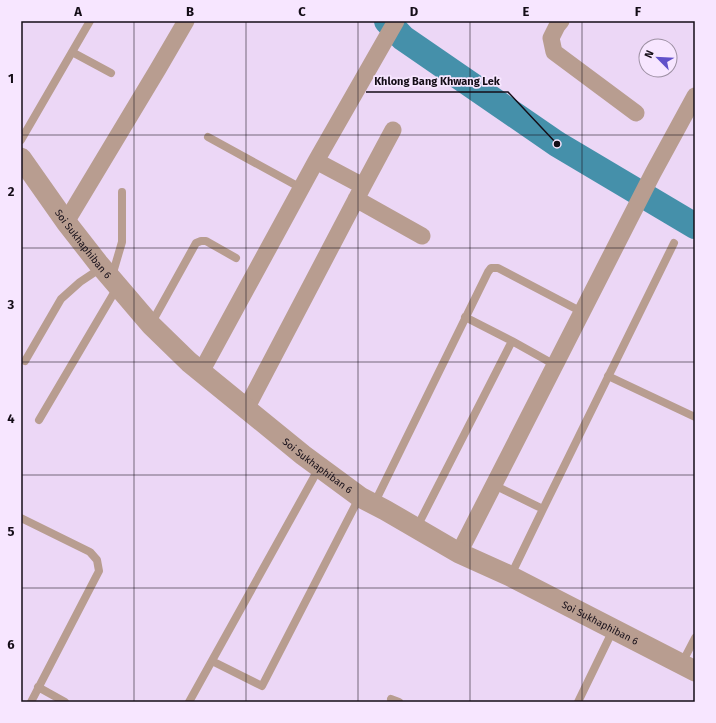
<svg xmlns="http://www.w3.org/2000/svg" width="716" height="723" font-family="'Fira Sans',sans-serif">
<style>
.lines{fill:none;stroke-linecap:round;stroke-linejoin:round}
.river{stroke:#4590aa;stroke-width:26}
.service{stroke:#b89d90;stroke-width:8}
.minor{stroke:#b89d90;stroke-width:17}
.tertiary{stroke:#b89d90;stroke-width:21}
.grid{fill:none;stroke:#140d17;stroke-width:1;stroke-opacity:0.55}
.labels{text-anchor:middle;stroke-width:3.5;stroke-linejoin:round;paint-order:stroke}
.street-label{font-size:10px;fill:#140d17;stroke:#f7e6ff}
.leader{fill:none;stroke:#140d17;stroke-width:1.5}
.callout-dot{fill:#140d17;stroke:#f7e6ff;stroke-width:1.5}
.callout-label{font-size:11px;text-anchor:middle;font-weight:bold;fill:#140d17;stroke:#f7e6ff;stroke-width:3.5;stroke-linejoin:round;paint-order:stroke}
.neatline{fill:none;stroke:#140d17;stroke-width:1.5}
.grid-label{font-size:13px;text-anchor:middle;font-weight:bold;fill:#140d17}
</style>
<rect width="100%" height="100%" fill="#ecd7f6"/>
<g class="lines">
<path class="river" d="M387 21 403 38 557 144 695 226"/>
<path class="service" d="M72 52 111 73
M208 137 301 188
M21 140 90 21
M112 276 122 242V192
M151 324 196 243 201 241H206L236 258
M512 341 555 365
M25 361 61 299 80 282 101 268
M608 376 695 417
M39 420 118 286
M494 485 543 509 674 243
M374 504 488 272 491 268H498L582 312
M21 518 90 552 97 560 99 571 31 702
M417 527 512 341 465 317
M511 575 543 509
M212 661 262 686 359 498
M682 663 695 638
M38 687 65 702
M391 699 399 702
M189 702 319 468
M578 702 613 630"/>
<path class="minor" d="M561 21 557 26 551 38 554 52 636 113
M363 186 393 130
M356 199 422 236
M66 222 158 69 186 21
M201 372 316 161 396 21
M246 409 363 186 316 161
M459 553 653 173 695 96"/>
<path class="tertiary" id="s1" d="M21 158 66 222 98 263 151 325 189 362 303 455 360 497 385 510 459 553 510 576 695 671"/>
</g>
<path class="grid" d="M134 21V702M246 21V702M358 21V702M470 21V702M582 21V702M21 135H695M21 248H695M21 362H695M21 475H695M21 588H695"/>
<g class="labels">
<g class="street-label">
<text dy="4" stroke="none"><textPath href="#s1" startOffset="106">Soi Sukhaphiban 6</textPath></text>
<text dy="4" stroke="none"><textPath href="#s1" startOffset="430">Soi Sukhaphiban 6</textPath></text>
<text dy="4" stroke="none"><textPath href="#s1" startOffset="754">Soi Sukhaphiban 6</textPath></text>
</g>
</g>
<path class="leader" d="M557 144L508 92H366"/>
<circle class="callout-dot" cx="557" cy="144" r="4"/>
<g class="callout-label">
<text x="437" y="85">Khlong Bang Khwang Lek</text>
</g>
<rect width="716" height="723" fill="none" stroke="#f7e6ff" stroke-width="44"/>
<g transform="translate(658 58) rotate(294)"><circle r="19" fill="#f7e6ff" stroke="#9c8fa2"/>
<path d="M0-3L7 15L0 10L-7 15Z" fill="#6151ca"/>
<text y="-6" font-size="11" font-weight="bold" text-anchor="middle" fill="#140d17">N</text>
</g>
<rect x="22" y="22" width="672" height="679" class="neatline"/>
<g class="grid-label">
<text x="78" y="16">A</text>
<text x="190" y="16">B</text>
<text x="302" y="16">C</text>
<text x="414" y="16">D</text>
<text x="526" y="16">E</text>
<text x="638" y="16">F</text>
<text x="11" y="83">1</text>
<text x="11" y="196">2</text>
<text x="11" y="309">3</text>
<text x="11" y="423">4</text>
<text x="11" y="536">5</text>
<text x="11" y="649">6</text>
</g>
</svg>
